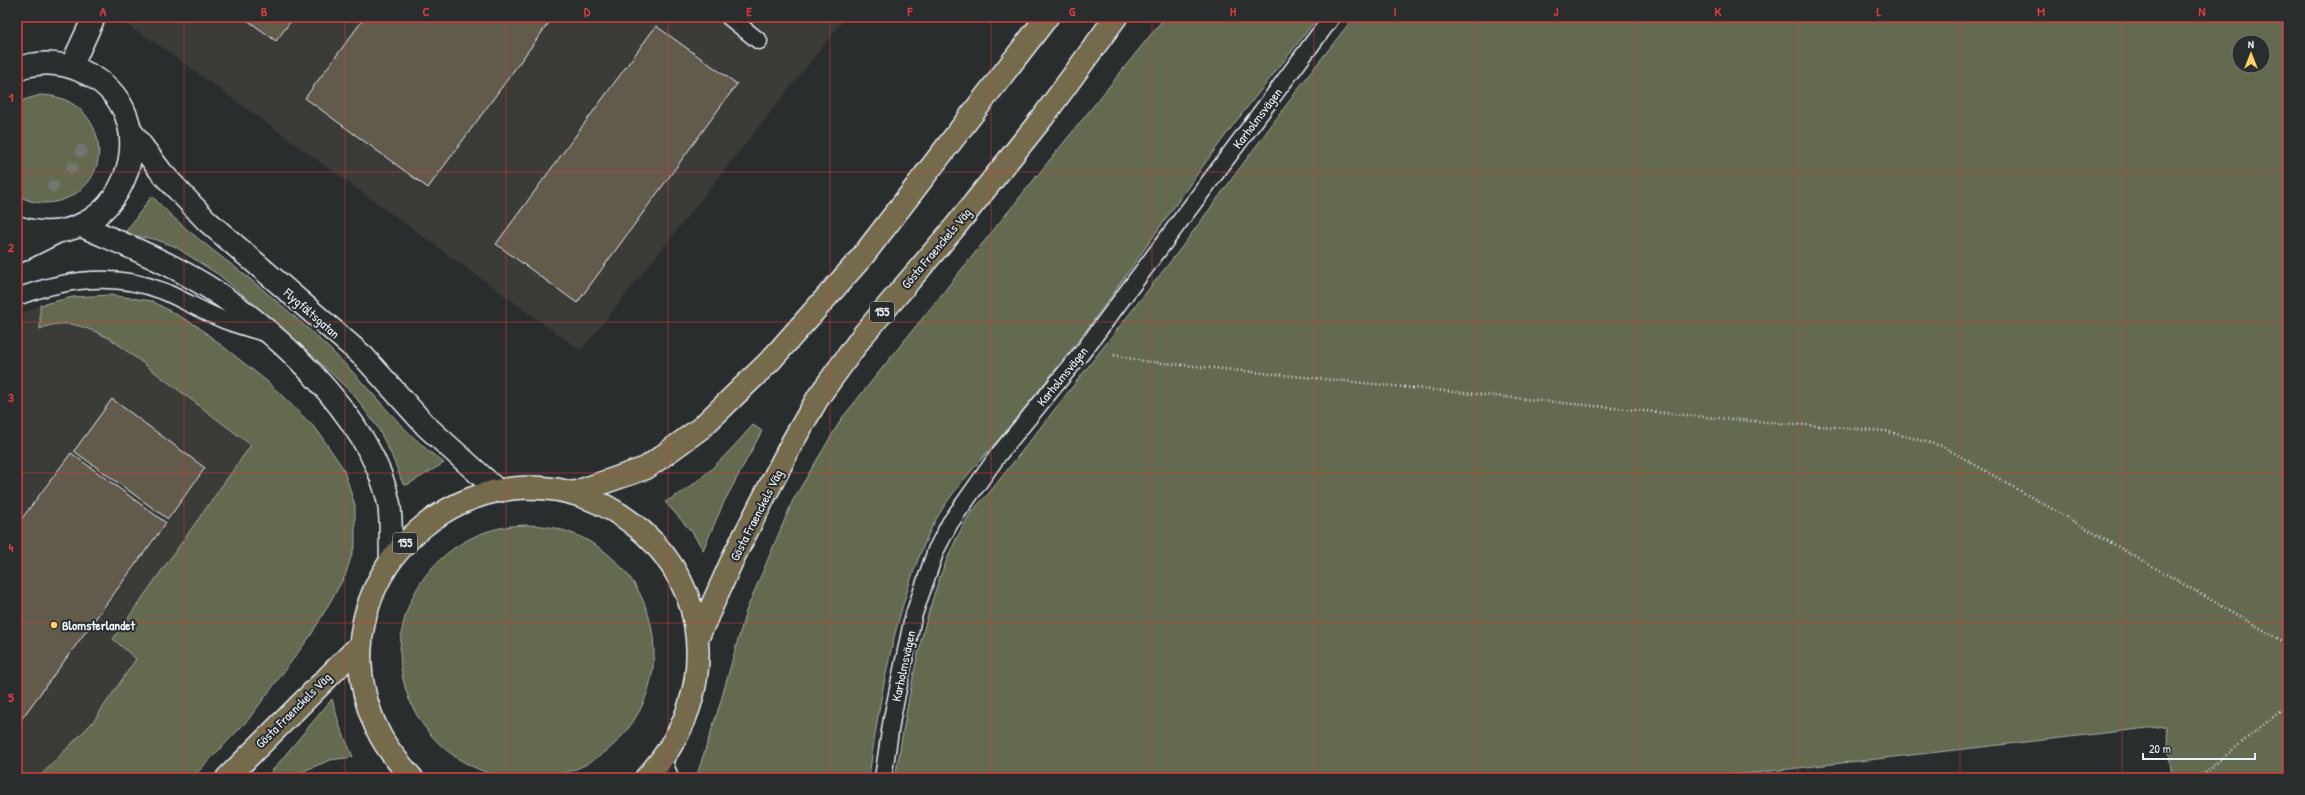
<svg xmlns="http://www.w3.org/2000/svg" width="2305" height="795" font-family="'Patrick Hand',sans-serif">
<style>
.built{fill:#3b3a37}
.green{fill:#636a50;stroke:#a6aea4;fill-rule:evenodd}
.building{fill:#625a4b;stroke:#e8f1f8}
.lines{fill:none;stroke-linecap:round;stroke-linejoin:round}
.lane-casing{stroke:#e8f1f8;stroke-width:19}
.street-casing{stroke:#e8f1f8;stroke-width:25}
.primary-casing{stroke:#e8f1f8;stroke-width:25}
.path{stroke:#e8f1f8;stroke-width:2.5;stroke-dasharray:1 3;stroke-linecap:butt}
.lane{stroke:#2a2d2e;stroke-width:16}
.street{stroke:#2a2d2e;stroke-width:22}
.primary{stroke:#746b4b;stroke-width:22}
.tree{fill:#727773}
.grid{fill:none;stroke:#d83c3d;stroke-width:1;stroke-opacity:0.55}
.poi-dot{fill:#ffd166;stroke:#2a2d2e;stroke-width:1.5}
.labels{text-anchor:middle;stroke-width:4;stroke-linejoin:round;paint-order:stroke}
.shield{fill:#2a2d2e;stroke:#afb6bb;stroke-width:1}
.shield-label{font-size:12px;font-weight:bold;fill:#e8f1f8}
.street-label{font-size:13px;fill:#e8f1f8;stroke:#2a2d2e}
.poi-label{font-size:13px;font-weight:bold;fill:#e8f1f8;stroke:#2a2d2e;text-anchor:start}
.neatline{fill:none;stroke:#d83c3d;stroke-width:1.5}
.grid-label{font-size:13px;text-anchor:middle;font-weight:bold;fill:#d83c3d}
</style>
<rect width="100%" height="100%" fill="#2a2d2e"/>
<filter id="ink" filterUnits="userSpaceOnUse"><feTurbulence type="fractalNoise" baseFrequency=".025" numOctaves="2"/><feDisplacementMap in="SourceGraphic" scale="8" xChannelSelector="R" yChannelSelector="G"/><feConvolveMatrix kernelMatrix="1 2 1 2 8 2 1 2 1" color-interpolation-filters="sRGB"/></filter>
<g filter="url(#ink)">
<path class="built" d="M113 17H846L581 351 153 41Z
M40 305 41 314 52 324 61 323 85 328 111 339 251 445 113 639 136 658 93 722 38 778H17V316Z"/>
<path class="green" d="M1165 17H1318C1291 53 1262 88 1234 124 1177 199 1126 280 1067 355 1045 383 1023 411 999 439 974 468 945 498 929 533 896 606 879 699 869 778H696L720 704 746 611 793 500 842 418Z
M1354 17H2288V778H2172L2166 726 1710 778H895C910 693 923 594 967 519 972 509 983 500 990 492L1181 248 1304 81ZM2239 42H2263V66H2239Z
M40 95C106 95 122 183 59 201 45 205 30 203 17 195V102Z
M152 196C181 228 216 252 250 279 278 302 306 326 332 351 370 387 401 432 444 463L407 485 403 484 392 456 378 428 354 395 282 327 219 275 174 246 154 239 124 234Z
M110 295 152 301 197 326 268 382 317 430 343 468 355 505V545L345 576 311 635 248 720 192 778H38L93 722 136 659 113 639 251 445 111 339C87 328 66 317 40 329V305L73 297Z
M753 425 762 431 724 502 703 550 692 532 665 502C701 484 727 454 753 425Z
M400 652a127 127 0 1 1 254 0a127 127 0 1 1-254 0Z
M332 699 340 727 353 757 330 760 306 770 292 778H266Z"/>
<path class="building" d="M243 17H294L276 41Z
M365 17H553L428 188 305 98Z
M656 26 737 84 577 303 496 244Z
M112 399 205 468 168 519 74 451Z
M71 453 166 523 17 725V525Z"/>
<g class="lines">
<defs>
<path id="lane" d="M729 17 759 41
M17 297C64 279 115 272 163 291 184 300 203 312 224 320 237 325 251 329 265 333
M883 778 892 718 913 617 936 550 950 523 999 454 1084 350 1332 17"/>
<path id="street" d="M71 67 94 17
M17 69C36 61 60 62 79 70 179 110 122 262 17 227
M130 130 162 173 207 221 364 357 426 426 498 491
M82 226C118 242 157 257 191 277 267 319 372 417 389 504 392 522 390 541 391 559
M17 252 55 233
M661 762 667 778"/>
<path id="primary" d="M573 493 646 468 701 428 770 361 862 257 1047 17
M697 639 735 554 793 441 819 396 864 334 955 227 1043 117 1116 17
M227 778 361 644
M412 778C399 763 385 747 377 729 303 568 491 417 632 523 664 547 688 584 695 623 705 682 686 735 646 778"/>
</defs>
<use href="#lane" class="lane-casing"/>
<use href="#street" class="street-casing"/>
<use href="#primary" class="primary-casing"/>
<path class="path" d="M17 328 22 325
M1114 355 1143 361 1715 418 1885 431 1942 446 2288 644
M2198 778 2288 705"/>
<use href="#lane" class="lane"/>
<use href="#street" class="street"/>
<use href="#primary" class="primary"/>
</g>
<g class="tree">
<circle cx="81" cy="151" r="6"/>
<circle cx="72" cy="168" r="6"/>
<circle cx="53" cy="186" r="6"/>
</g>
</g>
<path class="grid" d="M184 17V778M345 17V778M506 17V778M668 17V778M830 17V778M991 17V778M1152 17V778M1314 17V778M1476 17V778M1637 17V778M1798 17V778M1960 17V778M2122 17V778M17 172H2288M17 322H2288M17 473H2288M17 623H2288"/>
<circle class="poi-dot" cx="54" cy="625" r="4"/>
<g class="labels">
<g class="shield">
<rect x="870" y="302" width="24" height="20" rx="3"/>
<rect x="393" y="533" width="24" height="20" rx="3"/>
</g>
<g class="shield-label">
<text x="882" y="316">155</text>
<text x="405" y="547">155</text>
</g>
<g class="street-label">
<text transform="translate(1257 118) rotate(-53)" y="5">Karholmsvägen</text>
<text transform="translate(936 248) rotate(-50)" y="5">Gösta Fraenckels Väg</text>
<text transform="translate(312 313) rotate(41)" y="5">Flygfältsgatan</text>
<text transform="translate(1062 376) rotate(-51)" y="5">Karholmsvägen</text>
<text transform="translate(756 515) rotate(-63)" y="5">Gösta Fraenckels Väg</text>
<text transform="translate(903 666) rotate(-78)" y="5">Karholmsvägen</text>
<text transform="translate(293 710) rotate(-45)" y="5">Gösta Fraenckels Väg</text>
</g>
<g class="poi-label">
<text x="62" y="630">Blomsterlandet</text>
</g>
</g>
<rect width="2305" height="795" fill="none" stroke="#2a2d2e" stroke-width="44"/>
<g transform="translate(2251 54)"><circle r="19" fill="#2a2d2e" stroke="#767b7f"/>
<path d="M0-3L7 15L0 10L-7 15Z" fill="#ffd166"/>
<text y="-6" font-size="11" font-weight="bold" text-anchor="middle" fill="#e8f1f8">N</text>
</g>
<path d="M2143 753v6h112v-6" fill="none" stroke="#e8f1f8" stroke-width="2"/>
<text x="2149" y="753" font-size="12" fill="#e8f1f8" stroke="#2a2d2e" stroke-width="3" paint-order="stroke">20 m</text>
<rect x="22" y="22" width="2261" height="751" class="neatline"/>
<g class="grid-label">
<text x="103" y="16">A</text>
<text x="264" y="16">B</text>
<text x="426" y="16">C</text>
<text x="587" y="16">D</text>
<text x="749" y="16">E</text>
<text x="910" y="16">F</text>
<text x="1072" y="16">G</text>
<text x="1233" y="16">H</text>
<text x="1395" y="16">I</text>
<text x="1556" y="16">J</text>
<text x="1718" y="16">K</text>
<text x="1879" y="16">L</text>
<text x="2041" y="16">M</text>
<text x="2202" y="16">N</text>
<text x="11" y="102">1</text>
<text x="11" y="252">2</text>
<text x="11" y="402">3</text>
<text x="11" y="552">4</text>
<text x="11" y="702">5</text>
</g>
</svg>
